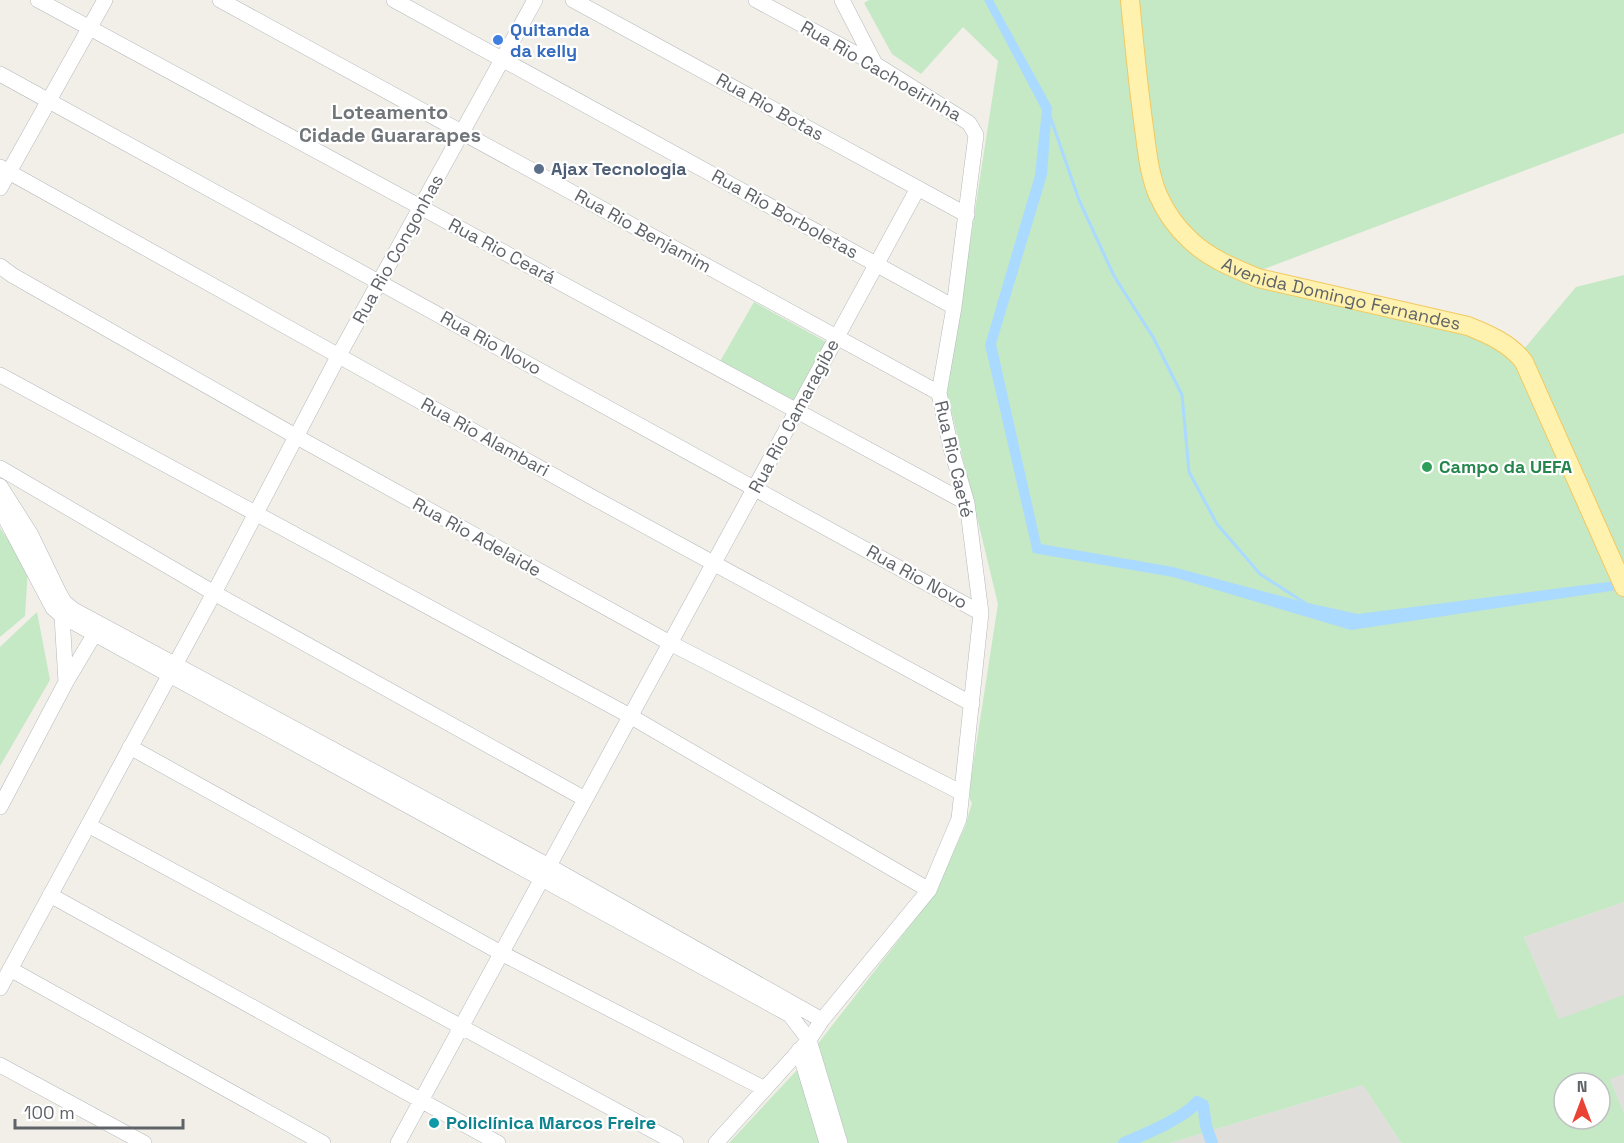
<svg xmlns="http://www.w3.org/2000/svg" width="1624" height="1143" font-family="'Space Grotesk',sans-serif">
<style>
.industrial{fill:#e0deda}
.green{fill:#c5e8c5;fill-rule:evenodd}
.water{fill:#aadaff}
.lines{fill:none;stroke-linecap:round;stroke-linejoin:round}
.stream{stroke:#aadaff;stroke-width:3}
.canal{stroke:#aadaff;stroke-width:12}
.minor-casing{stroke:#b5b8bc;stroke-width:16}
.major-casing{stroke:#f2c960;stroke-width:20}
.minor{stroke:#fff;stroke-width:15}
.major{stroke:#fff2af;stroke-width:18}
.shop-dot{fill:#3f7fe0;stroke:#fff;stroke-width:2}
.service-dot{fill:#5c6f8a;stroke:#fff;stroke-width:2}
.leisure-dot{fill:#2e9e5b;stroke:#fff;stroke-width:2}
.culture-dot{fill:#0f9aa8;stroke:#fff;stroke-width:2}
.labels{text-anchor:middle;stroke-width:4.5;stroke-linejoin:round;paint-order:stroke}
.shop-label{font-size:18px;font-weight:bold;fill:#366cbe;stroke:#fff;text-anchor:start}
.street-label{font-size:18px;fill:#5f6368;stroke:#fff}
.service-label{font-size:18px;font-weight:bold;fill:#4e5e75;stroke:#fff;text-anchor:start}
.leisure-label{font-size:18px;font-weight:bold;fill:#27864d;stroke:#fff;text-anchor:start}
.culture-label{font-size:18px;font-weight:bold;fill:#0d838f;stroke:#fff;text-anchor:start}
.neighbourhood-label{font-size:20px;font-weight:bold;fill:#70757a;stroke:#fff}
</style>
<rect width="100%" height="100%" fill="#f1efe8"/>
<path class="industrial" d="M1624 902V1113L1610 1079 1559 1019 1524 937Z
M1363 1085 1401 1143H1170Z"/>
<path class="green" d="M869 0H1624V133L1264 269 1228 265 1468 326 1519 355 1576 287 1624 275V902L1524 937 1559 1019 1624 995V1074L1610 1079 1624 1113V1143H1401L1363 1085 1170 1143H847L817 1045 933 896 965 827 972 803 970 800V785L998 604 947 393 998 61 963 27 921 74 892 54 864 3ZM1564 1083H1600V1119H1564Z
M754 302 830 344 794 407 718 365Z
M0 528 28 568 25 616 0 637Z
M37 612 50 680 0 766V647Z
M798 1069 821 1143H729Z"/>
<path class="water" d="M984 0H993L1052 107 1047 175 996 344 1041 544 1173 567 1303 602 1358 614 1624 580V589L1351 630 1173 577 1033 553 985 345 1035 175 1042 110Z"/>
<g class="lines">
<path class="stream" d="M1050 116 1079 200 1114 276 1153 337 1182 395 1189 472 1217 524 1260 574 1305 603"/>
<path class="canal" d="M1124 1143C1143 1135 1185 1118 1197 1102L1203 1105 1206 1126 1212 1143"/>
<defs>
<path id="minor" d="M38 0 967 503
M220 0 939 393
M394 0 954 307
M573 0 967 215
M842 0 875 64
M0 74 981 613
M0 167 592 497 972 704
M0 188 105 0
M0 266 12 275 297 437 670 643 962 793
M0 375 630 716 929 890
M0 468 214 593 585 799
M0 486 31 535 59 593 64 602 74 610 549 866 822 1020
M0 508 53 608 62 616 790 1015 809 1040 840 1143
M66 682 94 635
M130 747 501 953 765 1089
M0 807 66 682 62 616
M88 825 676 1143
M50 895 498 1143
M10 969 323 1143
M0 988 214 593 339 355 535 0
M799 1050 827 1143
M0 1065 144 1143
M398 1143 918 188
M716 1143 809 1040 822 1020 929 890 959 819 981 613 967 503 951 448 939 393 954 307 976 135 969 123 875 64 756 0"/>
<g id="major">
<path id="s1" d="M1130 0C1134 43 1138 85 1144 128 1147 150 1149 174 1158 195 1165 211 1177 228 1190 240 1209 258 1233 268 1258 278L1468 326C1488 334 1511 344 1524 362L1624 587"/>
</g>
</defs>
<use href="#minor" class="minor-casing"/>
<use href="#major" class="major-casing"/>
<use href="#minor" class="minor"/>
<use href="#major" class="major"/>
</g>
<circle class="shop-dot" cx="498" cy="40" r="6"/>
<circle class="service-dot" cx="539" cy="169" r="6"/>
<circle class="leisure-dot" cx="1427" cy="467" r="6"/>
<circle class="culture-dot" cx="434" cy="1123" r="6"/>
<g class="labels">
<g class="shop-label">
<text x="510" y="36">Quitanda<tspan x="510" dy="21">da kelly</tspan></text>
</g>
<g class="street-label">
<text transform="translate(881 71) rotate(30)" y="6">Rua Rio Cachoeirinha</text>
<text transform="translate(770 107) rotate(29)" y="6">Rua Rio Botas</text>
<text transform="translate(785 214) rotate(29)" y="6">Rua Rio Borboletas</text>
<text transform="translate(643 231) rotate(29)" y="6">Rua Rio Benjamim</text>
<text transform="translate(398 249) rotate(-61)" y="6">Rua Rio Congonhas</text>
<text transform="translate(502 251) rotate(28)" y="6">Rua Rio Ceará</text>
<text dy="6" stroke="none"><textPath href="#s1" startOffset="416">Avenida Domingo Fernandes</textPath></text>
<text transform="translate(491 343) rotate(29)" y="6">Rua Rio Novo</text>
<text transform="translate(794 416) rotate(-62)" y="6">Rua Rio Camaragibe</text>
<text transform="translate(485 437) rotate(29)" y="6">Rua Rio Alambari</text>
<text transform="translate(954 459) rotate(77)" y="6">Rua Rio Caeté</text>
<text transform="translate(477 537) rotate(29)" y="6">Rua Rio Adelaide</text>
<text transform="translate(917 577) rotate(29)" y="6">Rua Rio Novo</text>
</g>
<g class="service-label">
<text x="551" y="175">Ajax Tecnologia</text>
</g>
<g class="leisure-label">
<text x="1439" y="473">Campo da UEFA</text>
</g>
<g class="culture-label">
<text x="446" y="1129">Policlínica Marcos Freire</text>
</g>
<g class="neighbourhood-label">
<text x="390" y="119">Loteamento<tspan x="390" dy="23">Cidade Guararapes</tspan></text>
</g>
</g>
<g transform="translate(1582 1101)"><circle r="28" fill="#ffffff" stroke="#bfc1c3" stroke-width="1.5"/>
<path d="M0-4.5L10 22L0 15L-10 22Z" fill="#ea4335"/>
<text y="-9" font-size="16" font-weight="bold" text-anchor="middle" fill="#5f6368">N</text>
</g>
<path d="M15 1119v9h168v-9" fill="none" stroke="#5f6368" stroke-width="3"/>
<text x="24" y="1119" font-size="18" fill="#5f6368" stroke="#ffffff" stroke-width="4.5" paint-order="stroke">100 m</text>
</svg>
